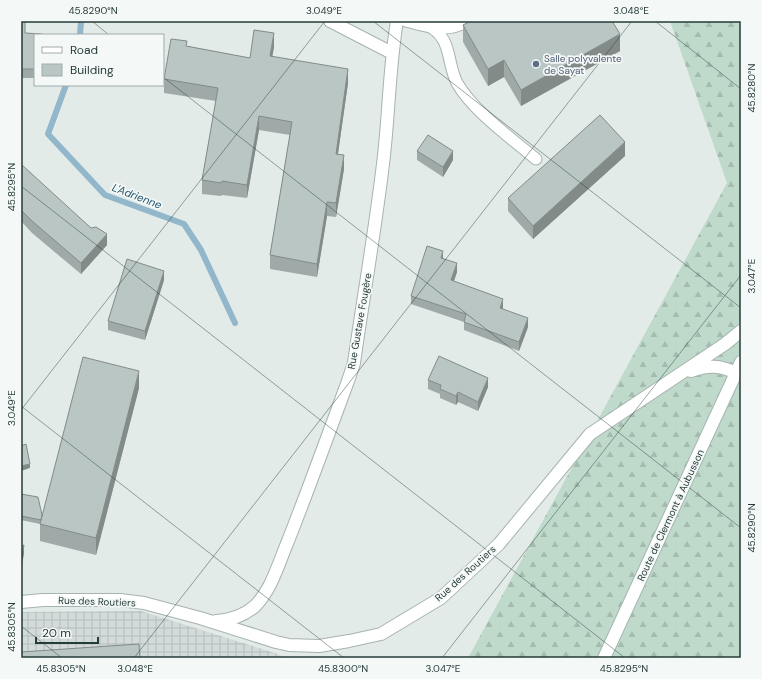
<svg xmlns="http://www.w3.org/2000/svg" width="762" height="679" font-family="'DM Sans',sans-serif">
<style>
.industrial{fill:url(#industrial-grid)}
.forest{fill:url(#forest-firs)}
.lines{fill:none;stroke-linecap:round;stroke-linejoin:round}
.stream{stroke:#92b7ca;stroke-width:6}
.lane-casing{stroke:#a6b3b1;stroke-width:13}
.street-casing{stroke:#a6b3b1;stroke-width:14}
.secondary-casing{stroke:#a3b6b3;stroke-width:14}
.lane{stroke:#fff;stroke-width:11}
.street{stroke:#fff;stroke-width:12}
.secondary{stroke:#fff;stroke-width:12}
.wall{fill:#9faaa8}
.shaded-wall{fill:#828b88}
.building{fill:#b9c6c3;stroke:#828b88}
.ticks{fill:none;stroke:#253b39;stroke-width:1;stroke-opacity:0.45}
.service-dot{fill:#5c6f8a;stroke:#f4f8f7;stroke-width:1.5}
.labels{text-anchor:middle;stroke-width:3.5;stroke-linejoin:round;paint-order:stroke}
.service-label{font-size:10px;fill:#4e5e75;stroke:#f4f8f7;text-anchor:start}
.street-label{font-size:10px;fill:#253b39;stroke:#f4f8f7}
.water-label{font-size:11px;font-style:italic;fill:#265670;stroke:#f4f8f7}
.neatline{fill:none;stroke:#253b39;stroke-width:1.5}
.ticks-label{font-size:10px;text-anchor:middle;fill:#253b39}
</style>
<defs>
<pattern id="industrial-grid" width="8" height="8" patternUnits="userSpaceOnUse"><rect width="8" height="8" fill="#d2dbd9"/><path d="M0 4h8M4 0v8" fill="none" stroke="#b4bdbb"/></pattern>
<pattern id="forest-firs" width="22" height="20" patternUnits="userSpaceOnUse"><rect width="22" height="20" fill="#bfdacb"/><path d="M5 1l3.5 6h-7zM16 11l3.5 6h-7z" fill="#a4bcaf"/></pattern>
</defs>
<rect width="100%" height="100%" fill="#e3ebe9"/>
<path class="industrial" d="M141 611 278 654 285 658H21V612Z"/>
<path class="forest" d="M670 21H741V658H468L727 183Z"/>
<g class="lines">
<path class="stream" d="M80 35 81 21
M66 85 48 134 105 195 184 224 201 250 235 323"/>
<defs>
<path id="lane" d="M427 25C453 38 446 61 457 83 473 111 511 138 536 159"/>
<path id="street" d="M330 21 392 53
M407 21C429 26 446 33 467 21
M691 371C708 365 720 365 736 373
M21 602 43 600H120L144 603 200 618 276 642 289 645 319 646 349 641 381 634 441 598 499 544 590 434 725 344 741 331
M216 621C230 620 244 616 255 606 272 589 279 562 288 541 309 488 328 435 348 381L354 363 357 342C366 282 376 223 383 164 389 116 389 68 397 21"/>
<path id="secondary" d="M604 658 741 362"/>
</defs>
<use href="#lane" class="lane-casing"/>
<use href="#street" class="street-casing"/>
<use href="#secondary" class="secondary-casing"/>
<use href="#lane" class="lane"/>
<use href="#street" class="street"/>
<use href="#secondary" class="secondary"/>
</g>
<path class="wall" d="M21 21 25 33 35 35V78H21Z
M463 25 620 51 521 106 504 77 488 86 463 42Z
M187 46 250 58 274 47 272 56 348 83 338 154 344 169 336 217 327 216 317 277 270 269V255L290 135 259 130 247 198 222 195 221 196 202 194V180L216 101 164 93V79Z
M417 151 453 160 443 177 417 160Z
M625 156 533 239 508 211V198Z
M21 166 107 245 81 274 32 233 21 221Z
M443 258 457 272 454 281 503 308V309L528 327 519 351 464 330V322L411 304V296Z
M164 280 145 340 108 330V321Z
M428 380 488 387 478 411 458 402 456 405 440 398V394L428 389Z
M139 388 96 555 40 541V524L21 520V494L42 515Z"/>
<path class="shaded-wall" d="M274 33V47L270 70V56Z
M620 34V51L521 106V90Z
M504 60V77L488 86V69Z
M348 69V83L336 167V154Z
M259 116V130L247 198V185Z
M625 142V156L533 239V226Z
M453 151V160L443 177V167Z
M344 155V169L336 217V203Z
M327 202V216L317 277V264Z
M107 234V245L81 274V263Z
M443 251V260L441 258Z
M457 263V272L451 289V280Z
M164 271V280L145 340V331Z
M503 299V308L500 317V308Z
M528 318V327L519 351V342Z
M139 371V388L96 555V538Z
M488 378V387L478 411V402Z
M458 392V402L456 405V396Z
M30 464V468L21 471V466Z
M24 545V554L21 570V561Z"/>
<path class="building" d="M21 21H25V33L42 34V35H35V69H21Z
M471 21H612L620 34 521 90 504 60 488 69 463 25Z
M254 30 274 33 270 56 348 69 336 154 344 155 336 203 327 202 317 264 270 255 292 122 259 116 247 185 222 181 221 183 202 180 218 88 164 79 171 39 187 41 186 46 250 58Z
M600 115 625 142 533 226 508 198Z
M428 135 453 151 443 167 417 151Z
M22 165 91 228 96 227 107 234 81 263 32 221 21 210V166Z
M427 246 443 251 441 258 457 263 451 280 503 299 500 308 528 318 519 342 464 322 466 314 411 296Z
M127 259 164 271 145 331 108 321Z
M439 356 488 378 478 402 458 392 456 396 440 389 441 385 428 380Z
M83 357 139 371 96 538 40 524Z
M26 444 30 464 21 466V446Z
M21 494 38 497 42 515 41 520 21 516Z
M24 545 21 561V546Z
M139 644 140 658H21V652Z"/>
<path class="ticks" d="M92 21 109 35M373 21 741 308M655 21 741 89M163 77 741 528M21 186 625 658M21 406 344 658M21 410 325 21M21 626 62 658M134 658 632 21M442 658 741 275"/>
<circle class="service-dot" cx="536" cy="64" r="4"/>
<g class="labels">
<g class="service-label">
<text x="544" y="62">Salle polyvalente<tspan x="544" dy="12">de Sayat</tspan></text>
</g>
<g class="street-label">
<text transform="translate(359 321) rotate(-80)" y="4">Rue Gustave Fougère</text>
<text transform="translate(670 515) rotate(-65)" y="4">Route de Clermont à Aubusson</text>
<text transform="translate(465 573) rotate(-42)" y="4">Rue des Routiers</text>
<text transform="translate(97 601) rotate(2)" y="4">Rue des Routiers</text>
</g>
<g class="water-label">
<text transform="translate(137 196) rotate(21)" y="4">L'Adrienne</text>
</g>
</g>
<rect width="762" height="679" fill="none" stroke="#f4f8f7" stroke-width="44"/>
<rect x="34" y="34" width="130" height="52" fill="#f4f8f7" stroke="#a1acab"/>
<rect x="42" y="47" width="20" height="6" fill="#ffffff" stroke="#a1acab"/>
<text x="70" y="54" font-size="12" fill="#253b39">Road</text>
<rect x="42" y="64" width="20" height="12" fill="#b9c6c3" stroke="#a1acab"/>
<text x="70" y="74" font-size="12" fill="#253b39">Building</text>
<path d="M36 637v6h62v-6" fill="none" stroke="#253b39" stroke-width="2"/>
<text x="42" y="637" font-size="12" fill="#253b39" stroke="#f4f8f7" stroke-width="3" paint-order="stroke">20 m</text>
<rect x="22" y="22" width="718" height="635" class="neatline"/>
<g class="ticks-label">
<text x="93" y="14">45.8290°N</text>
<text x="324" y="14">3.049°E</text>
<text x="631" y="14">3.048°E</text>
<text transform="translate(751 88) rotate(-90)" y="4">45.8280°N</text>
<text transform="translate(11 187) rotate(-90)" y="4">45.8295°N</text>
<text transform="translate(751 276) rotate(-90)" y="4">3.047°E</text>
<text transform="translate(11 408) rotate(-90)" y="4">3.049°E</text>
<text transform="translate(751 528) rotate(-90)" y="4">45.8290°N</text>
<text transform="translate(11 627) rotate(-90)" y="4">45.8305°N</text>
<text x="61" y="672">45.8305°N</text>
<text x="135" y="672">3.048°E</text>
<text x="343" y="672">45.8300°N</text>
<text x="443" y="672">3.047°E</text>
<text x="624" y="672">45.8295°N</text>
</g>
</svg>
